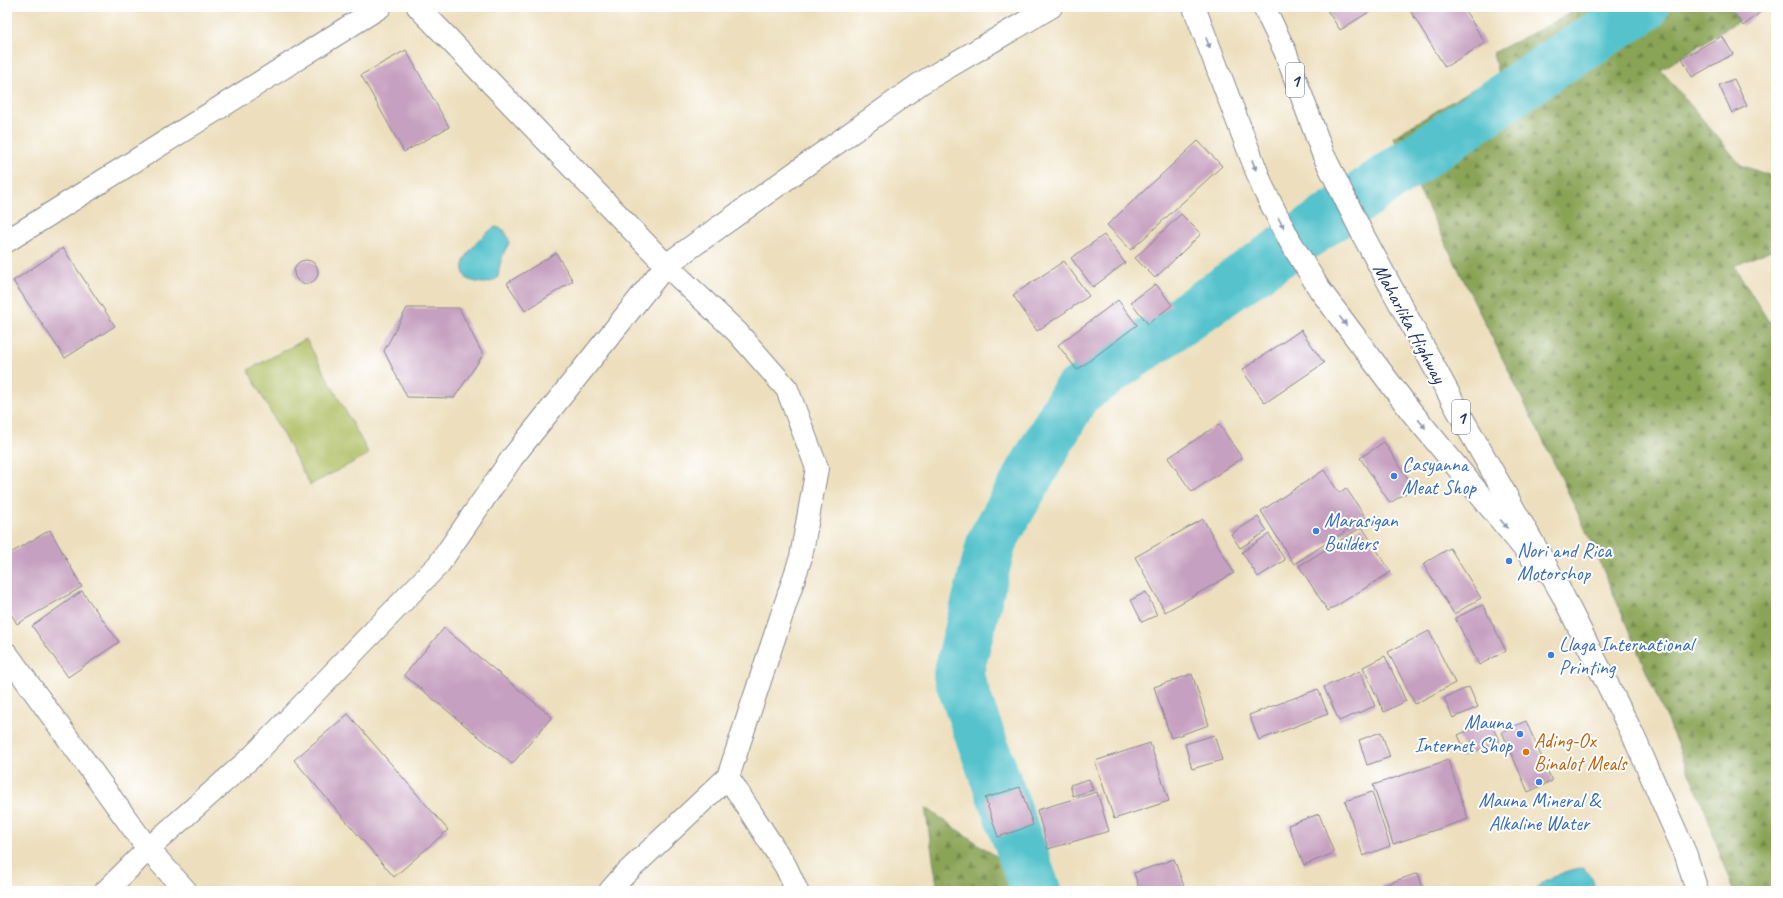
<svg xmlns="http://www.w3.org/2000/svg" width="1783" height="898" font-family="Caveat,sans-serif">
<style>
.green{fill:#adbc5f;stroke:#64765e}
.forest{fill:url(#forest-firs);stroke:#526a5a}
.water{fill:#55c2cc;stroke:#387895}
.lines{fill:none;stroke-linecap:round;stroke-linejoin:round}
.river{stroke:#55c2cc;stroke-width:50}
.building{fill:#c6a0c0}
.street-casing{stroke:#84878e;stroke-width:24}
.highway-casing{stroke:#84878e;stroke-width:24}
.street{stroke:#fff;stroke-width:22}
.highway{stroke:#fff;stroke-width:22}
.oneway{fill:#8d97ae}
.shop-dot{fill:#3f7fe0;stroke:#fff;stroke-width:1.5}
.food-dot{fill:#e8710a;stroke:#fff;stroke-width:1.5}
.labels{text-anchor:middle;stroke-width:4;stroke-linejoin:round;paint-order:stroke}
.shield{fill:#fff;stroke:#5f6d8e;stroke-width:1}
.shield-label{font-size:19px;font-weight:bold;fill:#1b2f5e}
.street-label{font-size:20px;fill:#1b2f5e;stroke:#fff}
.shop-label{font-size:20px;fill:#366cbe;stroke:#fff;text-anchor:start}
.food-label{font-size:20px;fill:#c56008;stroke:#fff;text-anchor:start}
</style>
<defs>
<pattern id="forest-firs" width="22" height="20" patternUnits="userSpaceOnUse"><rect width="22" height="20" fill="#8aa456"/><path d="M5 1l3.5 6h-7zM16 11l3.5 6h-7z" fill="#70864a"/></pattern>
</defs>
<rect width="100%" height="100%" fill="#fff"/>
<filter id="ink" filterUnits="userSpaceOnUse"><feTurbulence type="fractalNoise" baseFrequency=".025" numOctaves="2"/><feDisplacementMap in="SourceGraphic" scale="8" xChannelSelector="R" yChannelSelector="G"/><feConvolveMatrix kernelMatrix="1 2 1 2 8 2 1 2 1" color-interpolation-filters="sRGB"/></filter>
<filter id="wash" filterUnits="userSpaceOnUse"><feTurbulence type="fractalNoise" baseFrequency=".012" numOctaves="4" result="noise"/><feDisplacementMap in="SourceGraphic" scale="16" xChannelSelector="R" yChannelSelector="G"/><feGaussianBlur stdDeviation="0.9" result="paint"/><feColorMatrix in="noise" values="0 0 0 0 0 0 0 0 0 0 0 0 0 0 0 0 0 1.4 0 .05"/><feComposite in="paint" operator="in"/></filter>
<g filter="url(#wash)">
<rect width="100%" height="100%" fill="#eddfbd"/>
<path class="green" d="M306 339 369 454 310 485 248 370Z"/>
<path class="forest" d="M1577 7H1760L1661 70 1741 165 1776 178V248L1734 266 1769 322 1776 319V891H1733L1705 810 1593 546 1561 477 1393 137 1498 74 1493 53 1562 18Z
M925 807 1046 891H938Z"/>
<path class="water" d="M496 227 504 230C513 245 508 242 503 255 500 262 499 270 498 277 489 286 478 283 467 279 465 275 462 271 463 267 463 255 485 232 496 227Z
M1582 868C1591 873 1594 881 1595 891H1534C1540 880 1570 869 1582 868Z"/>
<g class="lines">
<path class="river" d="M1036 891 958 675 992 541 1076 393 1546 69 1644 7"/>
</g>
<g id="blocks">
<path class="building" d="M1325 7H1377L1340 30Z
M1408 7H1463L1485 43 1445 67Z
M1736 7H1760L1762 11 1743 26 1732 10Z
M1722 36 1733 54 1692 77 1682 58Z
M406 50 449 127 404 152 361 75Z
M1734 79 1747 106 1732 113 1719 85Z
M1198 141 1222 166 1131 250 1107 225Z
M1181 214 1201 234 1155 278 1135 258Z
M1104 235 1125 263 1093 287 1071 258Z
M63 248 115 326 65 358 13 281Z
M556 253 573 281 525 311 507 283Z
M294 272a12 12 0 1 1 24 0a12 12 0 1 1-24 0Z
M1064 261 1089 296 1037 331 1013 295Z
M1156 284 1172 305 1148 324 1131 302Z
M1118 300 1137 325 1077 370 1058 345Z
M407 308H459L483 355 454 398 407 397 384 351Z
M1301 330 1324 363 1265 403 1242 370Z
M1219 424 1242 458 1192 492 1168 458Z
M1384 442 1414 488 1390 503 1360 458Z
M1324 470 1339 493 1346 488 1366 518 1294 564 1261 511Z
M1258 517 1267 531 1240 548 1231 534Z
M1203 519 1234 573 1165 612 1135 557Z
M1362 527 1391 572 1328 611 1299 566Z
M50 530 82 587 17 624 7 607V555Z
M1269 534 1285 560 1258 577 1242 552Z
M1450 548 1481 598 1454 614 1423 564Z
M82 591 119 642 68 677 32 626Z
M1146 592 1157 615 1142 622 1131 600Z
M1483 605 1506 651 1479 665 1455 618Z
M444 628 552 717 512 764 404 675Z
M1429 631 1455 683 1415 704 1388 652Z
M1385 656 1406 701 1384 712 1363 667Z
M1360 671 1375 706 1339 721 1324 687Z
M1192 674 1209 725 1171 738 1154 687Z
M1469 687 1478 707 1453 718 1444 698Z
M1318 689 1328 714 1259 740 1249 715Z
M348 714 448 830 394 877 294 760Z
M1490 721 1499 741 1467 755 1458 735Z
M1526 721 1552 781 1528 792 1502 732Z
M1381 732 1390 757 1367 765 1359 740Z
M1214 735 1222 760 1192 769 1185 744Z
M1150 743 1169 801 1114 819 1095 761Z
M1448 760 1468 819 1393 844 1373 785Z
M1089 779 1093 790 1073 796 1070 785Z
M1020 787 1033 825 998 837 985 798Z
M1097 792 1109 831 1048 849 1037 810Z
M1372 792 1390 846 1363 856 1345 801Z
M1319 814 1334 853 1304 865 1288 825Z
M1174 859 1185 889 1178 891H1140L1134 873Z
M1418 873 1424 891H1383L1381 886Z"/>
</g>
</g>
<g filter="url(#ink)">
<use href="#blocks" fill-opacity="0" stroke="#84878e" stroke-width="1"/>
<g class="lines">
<defs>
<path id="street" d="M418 7 666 265 737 332 787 389 817 468 801 557 728 777 624 875 610 891
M1194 7 1263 188 1290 241 1320 290 1410 410 1541 569
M7 241 380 7
M7 654 148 849 186 891
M728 777 786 867 797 891
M106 891 148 849 254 755 439 564 512 458 666 265 921 83 1051 7"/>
<path id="highway" d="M1264 7 1285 51 1323 154 1364 237 1457 409 1562 594 1633 735 1686 855 1697 891"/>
</defs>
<use href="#street" class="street-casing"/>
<use href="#highway" class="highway-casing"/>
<use href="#street" class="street"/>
<use href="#highway" class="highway"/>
</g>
<defs><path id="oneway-solid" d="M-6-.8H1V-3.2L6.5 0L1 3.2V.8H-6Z"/></defs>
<g class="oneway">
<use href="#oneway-solid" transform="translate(1208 43) rotate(69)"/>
<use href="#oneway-solid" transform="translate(1254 165) rotate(69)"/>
<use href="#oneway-solid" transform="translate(1281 223) rotate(63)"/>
<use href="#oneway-solid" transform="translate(1343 321) rotate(53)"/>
<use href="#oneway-solid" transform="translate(1422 424) rotate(50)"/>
<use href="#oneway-solid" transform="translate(1504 524) rotate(50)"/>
</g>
</g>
<g class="shop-dot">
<circle cx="1394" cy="476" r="4"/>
<circle cx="1316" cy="531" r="4"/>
<circle cx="1509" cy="561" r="4"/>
<circle cx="1551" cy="655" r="4"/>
<circle cx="1520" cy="734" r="4"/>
<circle cx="1539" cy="782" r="4"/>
</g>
<circle class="food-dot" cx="1526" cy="752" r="4"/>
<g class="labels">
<g class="shield">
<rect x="1286" y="63" width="18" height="34" rx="3"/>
<rect x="1452" y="400" width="18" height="34" rx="3"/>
</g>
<g class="shield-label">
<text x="1295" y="87">1</text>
<text x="1461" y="424">1</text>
</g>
<g class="street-label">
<text transform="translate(1410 323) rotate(62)" y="7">Maharlika Highway</text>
</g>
<g class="shop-label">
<text x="1402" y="471">Casyanna<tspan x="1402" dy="23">Meat Shop</tspan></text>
<text x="1324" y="527">Marasigan<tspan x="1324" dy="23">Builders</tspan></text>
<text x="1517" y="557">Nori and Rica<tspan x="1517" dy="23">Motorshop</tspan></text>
<text x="1559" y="651">Llaga International<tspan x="1559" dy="23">Printing</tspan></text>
<text x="1512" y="729" text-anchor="end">Mauna<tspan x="1512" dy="23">Internet Shop</tspan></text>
<text x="1539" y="807" text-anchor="middle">Mauna Mineral &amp;<tspan x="1539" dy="23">Alkaline Water</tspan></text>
</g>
<g class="food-label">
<text x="1534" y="747">Ading-Ox<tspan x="1534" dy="23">Binalot Meals</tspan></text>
</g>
</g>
<rect width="1783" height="898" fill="none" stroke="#fff" stroke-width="24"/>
</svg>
